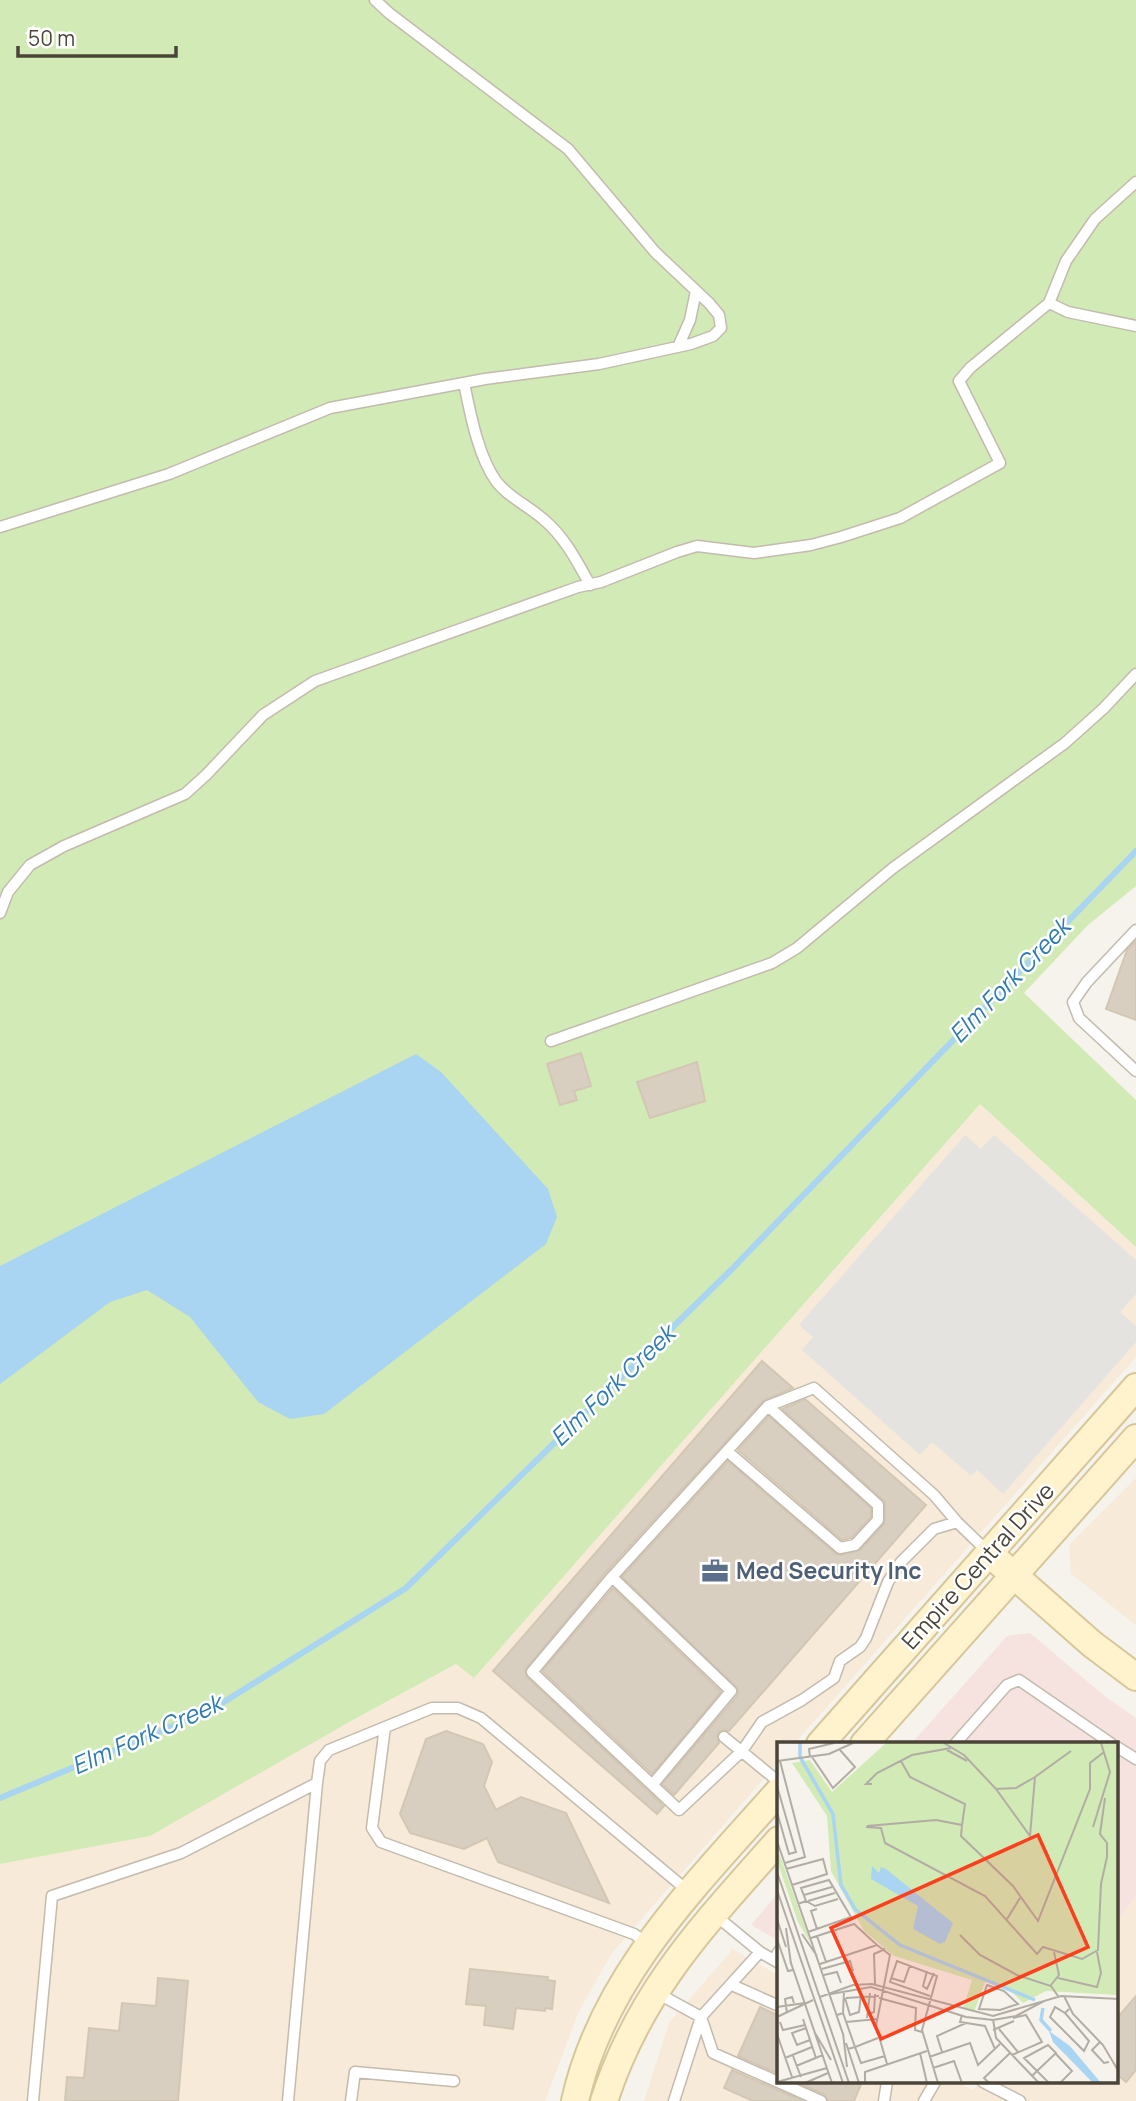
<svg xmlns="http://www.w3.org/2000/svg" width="1136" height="2101" font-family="Manrope,sans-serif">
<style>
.commercial{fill:#f7ead8}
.medical{fill:#f6e3e0}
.green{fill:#d2eab5}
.parking{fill:#e5e3e0}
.water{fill:#a9d4f2}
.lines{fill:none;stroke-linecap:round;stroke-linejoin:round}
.stream{stroke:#a9d4f2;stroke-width:6}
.building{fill:#d8cfc1;stroke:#d3c7b4;stroke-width:2}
.lane-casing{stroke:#c2bbae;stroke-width:13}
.secondary-casing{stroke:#d6c79b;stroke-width:30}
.lane{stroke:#fff;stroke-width:10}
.secondary{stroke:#fff3cd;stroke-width:26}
.labels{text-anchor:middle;stroke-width:5;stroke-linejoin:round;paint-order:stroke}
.street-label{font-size:23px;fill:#4b4439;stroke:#fff}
.service-label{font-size:23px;font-weight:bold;fill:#4e5e75;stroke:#fff;text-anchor:start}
.water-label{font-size:24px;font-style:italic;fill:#2e7ab2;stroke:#fff}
.inset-river{fill:none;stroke:#a9d4f2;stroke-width:3.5}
.inset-road{fill:none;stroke:#b2ada4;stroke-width:2}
.view{fill:#fc3f1d;fill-opacity:0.15;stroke:#fc3f1d;stroke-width:3.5}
.inset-edge{fill:none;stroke:#4b4439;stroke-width:3.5}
</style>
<rect width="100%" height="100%" fill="#f6f3ec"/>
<path class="commercial" d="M980 1104 1136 1247V1357L794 1744H779V1761L612 1953 579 2011 545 2101H0V1864L150 1836 351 1721 457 1664 474 1678Z
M1136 1478V1625L1071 1574 1069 1545Z
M1136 1897V2101H644L669 2023 733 1949 779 1976V2082H957L973 2090 980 2082H1117V1920Z"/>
<path class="medical" d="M1030 1633 1106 1697 1136 1718V1897L1117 1920V1744H911L1007 1636Z
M779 1892V1941L751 1925Z"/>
<path class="green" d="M0 0H1136V886L1088 925 1024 993 1136 1100V1247L980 1104 474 1678 456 1664 351 1721 150 1836 0 1864Z"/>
<path class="parking" d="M965 1135 981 1149 994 1135 1136 1260V1294L1120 1312 1136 1326V1342L1003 1494 977 1470 971 1476 932 1442 920 1455 802 1350 813 1337 799 1325Z"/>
<path class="water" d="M416 1054 441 1072 548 1189 557 1217 546 1244 324 1414 290 1419 258 1402 190 1317 147 1290 110 1302 0 1384V1266Z"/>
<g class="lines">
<path class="stream" d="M0 1798 211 1710 406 1588 731 1270 1136 851"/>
</g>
<path class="building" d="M1136 941V1020L1106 1009 1127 950Z
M581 1053 591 1086 574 1091 577 1100 560 1105 547 1064Z
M697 1062 705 1101 650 1118 637 1082Z
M762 1361 793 1388 763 1401 606 1572 525 1670 527 1677 664 1806 657 1814 493 1671Z
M805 1399 926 1505 729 1731 725 1730 719 1732 717 1736 719 1743 674 1795 662 1784 737 1696 738 1689 622 1577 728 1461 836 1554 841 1555 860 1550 884 1524 885 1502 782 1409Z
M769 1416 871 1508V1517L851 1538 842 1540 738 1450Z
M613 1588 721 1692 652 1774 542 1671Z
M446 1731 483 1744 492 1762 484 1786 496 1810 521 1797 566 1813 609 1903 498 1862 487 1838 464 1849 410 1833 400 1814 426 1739Z
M470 1969 548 1977 547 1980 555 1981 552 2009 545 2008V2011L516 2008 513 2029 484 2025 486 2006 466 2004Z
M158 1978 188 1981 178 2101H65L67 2077 84 2078 89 2028 119 2031 122 2003 156 2006Z
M1136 1996V2070L1126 2082 1117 2074V2018Z
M760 2007 779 2016V2074L738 2056Z
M732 2070 803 2101H753L724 2088Z
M796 2082H862L854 2101H828L824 2094Z"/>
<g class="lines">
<defs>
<path id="lane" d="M1049 303 1068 312 1136 326
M678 347 690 320 696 291
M464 383C470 412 478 456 496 481 507 496 528 506 543 519 564 536 577 561 590 585
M0 527 169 474 330 408 485 379 599 364 691 344 713 336 721 328 719 315 709 303 655 252 568 149 389 13 375 0
M0 913 8 892 30 865 64 846 185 794 206 775 263 715 315 681 578 587 601 582 677 552 697 546 754 553 811 545 841 537 900 518 1000 463 959 381 970 368 1049 303 1066 261 1095 219 1136 182
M1136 930 1087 982 1073 1002 1079 1018 1136 1071
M551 1041 772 963 797 948 893 868 1065 743 1104 708 1136 674
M727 1451 840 1548 855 1545 878 1520V1505L768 1406
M957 1522 934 1529 901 1562 888 1582 866 1638 860 1647 840 1661 834 1678 802 1700 762 1722 742 1751 679 1810 532 1672 612 1577 768 1406 814 1388 934 1495 957 1522 987 1551
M612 1577 731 1691 653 1784
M385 1727 372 1828 381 1842 634 1934 647 1943
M724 1737 779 1782
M955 1744 1007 1685 1019 1680 1112 1744
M1117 1747 1136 1759
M317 1783 320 1761 329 1750 432 1708H458L481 1718 688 1891
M715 1915 760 1952 779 1963
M774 1960 779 1951
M732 1985 779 2006
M657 1993 701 2017 713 2053 821 2101
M983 2082 1020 2101
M33 2101 52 1896 181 1853 317 1783 288 2101
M351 2101 355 2072 454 2081
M674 2101 701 2017 760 1952
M884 2101 887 2082
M924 2101 935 2082"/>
<path id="secondary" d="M1000 1563 1092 1644 1136 1677
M820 1744 1136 1387
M864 1744 1136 1438
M575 2101C603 1975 697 1884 779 1791
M604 2101C640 1990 704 1925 779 1840"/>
</defs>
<use href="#lane" class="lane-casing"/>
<use href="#secondary" class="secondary-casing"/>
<use href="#lane" class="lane"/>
<use href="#secondary" class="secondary"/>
</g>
<defs>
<symbol id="office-bare" viewBox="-9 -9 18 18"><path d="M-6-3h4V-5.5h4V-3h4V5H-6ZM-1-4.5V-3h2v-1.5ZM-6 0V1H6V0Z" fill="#5c6f8a" stroke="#fff" stroke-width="2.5" paint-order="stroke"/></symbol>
</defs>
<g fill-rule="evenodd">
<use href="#office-bare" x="696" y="1552" width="38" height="38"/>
</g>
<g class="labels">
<g class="street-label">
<text transform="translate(978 1566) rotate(-48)" y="8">Empire Central Drive</text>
</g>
<g class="service-label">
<text x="736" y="1579">Med Security Inc</text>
</g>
<g class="water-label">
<text transform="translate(1010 981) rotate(-46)" y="8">Elm Fork Creek</text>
<text transform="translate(613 1386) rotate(-44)" y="8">Elm Fork Creek</text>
<text transform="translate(147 1735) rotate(-24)" y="8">Elm Fork Creek</text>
</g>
</g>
<g transform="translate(777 1742)">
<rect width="341" height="341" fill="#f6f3ec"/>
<path d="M109 1H341V253L269 249 246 261 235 250 209 238 197 270 186 267 195 238 117 214 87 189 54 129 50 74 15 21 33 18 55 50ZM0 105 34 202 21 180 0 119Z" fill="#d2eab5"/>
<path d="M95 124 102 131 104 125 109 127 176 181 168 200 163 202 136 187 141 164 94 137ZM272 289 293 304 324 341H316L276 300Z" fill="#a9d4f2"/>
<path class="inset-river" d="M23 1V15L56 72 64 143 78 167 123 203 258 258M266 266 264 278 274 289"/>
<path class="inset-road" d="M167 1 187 13 219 47 239 46 258 35M170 8 190 19M33 15 32 7 57 1M35 15 56 46 78 25 63 8M0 19 52 12 76 1M3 19 28 115 8 121M95 42H89L100 31 135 13 174 6M0 44 19 110 12 112 0 70M219 47 253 94 258 35 294 9M185 83 184 94 236 144 261 179 313 47V21L327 10M90 84 159 78 185 83 188 62 133 35 124 19M89 85 104 86 108 101 208 154 260 212 266 205 305 217 321 208 324 142 330 115V101L323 92 328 56M316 85 333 30 324 1M0 99 66 292M9 127 46 117 50 132 15 143M0 130 72 341M0 148 66 341M27 153 55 145M29 159 38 164 61 157M31 159 58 151M21 162 29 159 24 146 52 138 74 175 31 190M40 167 34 169 40 187M0 177 9 205M230 177 243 156M9 186 14 222M25 192 40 214M183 193 203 213 240 233 274 244 281 254M40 194 49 220M34 196 77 182 100 203 43 222M0 197 11 229 16 228M100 203 113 213 99 284 110 322M14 221 55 341M45 227 73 219 76 229M150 229 146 244 150 247 157 231M47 233 60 230 64 241M114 236 127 240 133 223M281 236 320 245 324 231 320 210M98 242 97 212 108 207M210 243 227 249 241 262 223 268 202 267ZM274 243 282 233 277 210M54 252 94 245 189 275 216 278 239 274 267 259M153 254 113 240 120 219 160 234 145 288 161 341M287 254 296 272 326 303 342 330M43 255 76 243 95 242 216 274 284 254 342 257M68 256 73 273 82 270 84 252M69 256 102 254M102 256 139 266 138 288 145 290M0 265 28 261M10 271 8 257 15 255 17 261M66 271 67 249M288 271 312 299 307 309 273 275 278 265 288 271 292 267M60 273 66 271 78 305 71 307M90 273 97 270 98 252M185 273 183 280 208 284 218 307M0 275 36 258M90 276 93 251M26 277 39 316M216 277 219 296 262 341M3 280 6 288 28 283M69 280 100 277M29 286 15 291 20 303 33 298M222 287 241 310M216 288 237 279M38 291 54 318M66 291 70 325M0 292 15 335M101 296 78 305 84 321 108 314M323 300 315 308 327 321 332 320M69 301 82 341M165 310 160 294 189 281M143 311 150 341M279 312 295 329 283 341M235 313 265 300 249 273 236 276M16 314 24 335M152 315 193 301 201 323 223 302M8 316 35 305M19 324 46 313M156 326 177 319 185 341M255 334 260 329 279 311 271 303 247 316 272 341M0 340 50 326M28 341 51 331M88 341V330L150 309M212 341 207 336 233 311"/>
<path class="view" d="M261 93 311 205 104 297 54 186Z"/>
<rect width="341" height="341" class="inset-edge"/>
</g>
<path d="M18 46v10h158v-10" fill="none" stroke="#4b4439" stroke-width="3.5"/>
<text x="28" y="46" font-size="21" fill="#4b4439" stroke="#ffffff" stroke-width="5" paint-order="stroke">50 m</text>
</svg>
